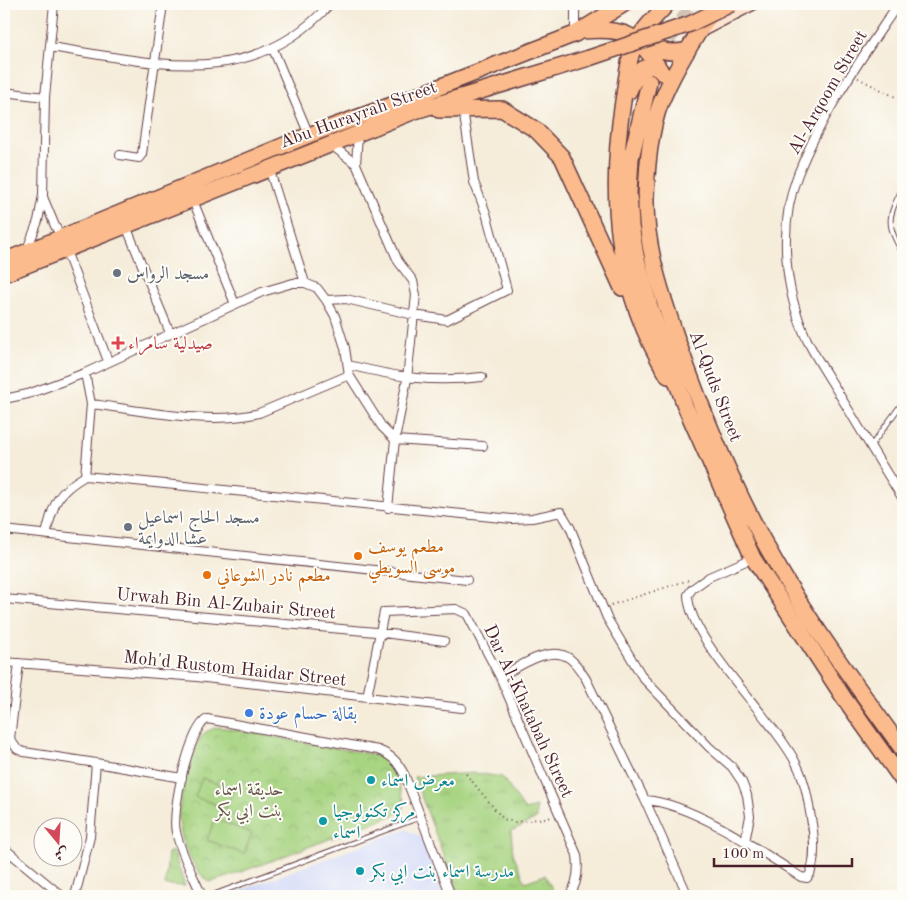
<svg xmlns="http://www.w3.org/2000/svg" width="907" height="900" font-family="'Old Standard TT',Amiri,serif">
<style>
.built{fill:#d2d9f9}
.grass{fill:url(#grass-tufts);stroke:#787a56}
.park{fill:url(#park-crowns);stroke:#787a56}
.pitch{fill:#a7d481;stroke:#787a56}
.lines{fill:none;stroke-linecap:round;stroke-linejoin:round}
.highway-tunnel{stroke:#d3c3b6;stroke-width:15;stroke-dasharray:15 8;stroke-linecap:butt}
.lane-casing{stroke:#643e45;stroke-width:6}
.street-casing{stroke:#643e45;stroke-width:10}
.secondary-casing{stroke:#643e45;stroke-width:14}
.highway-casing{stroke:#643e45;stroke-width:18}
.path{stroke:#643e45;stroke-width:2;stroke-dasharray:1 4;stroke-linecap:butt}
.lane{stroke:#fff;stroke-width:4}
.street{stroke:#fff;stroke-width:8}
.secondary{stroke:#fde4d1;stroke-width:11}
.highway{stroke:#fbbb8c;stroke-width:15}
.highway-bridge-casing{stroke:#643e45;stroke-width:18;stroke-linecap:butt}
.highway-bridge{stroke:#fbbb8c;stroke-width:15}
.worship-dot{fill:#6b7280;stroke:#fdfcf7;stroke-width:2}
.health-dot{fill:#e0444e;stroke:#fdfcf7;stroke-width:2}
.food-dot{fill:#e8710a;stroke:#fdfcf7;stroke-width:2}
.shop-dot{fill:#3f7fe0;stroke:#fdfcf7;stroke-width:2}
.culture-dot{fill:#0f9aa8;stroke:#fdfcf7;stroke-width:2}
.labels{text-anchor:middle;stroke-width:4;stroke-linejoin:round;paint-order:stroke}
.street-label{font-size:18px;fill:#4a1f2b;stroke:#fdfcf7}
.worship-label{font-size:18px;fill:#5b616d;stroke:#fdfcf7;text-anchor:start}
.health-label{font-size:18px;fill:#be3a42;stroke:#fdfcf7;text-anchor:start}
.food-label{font-size:18px;fill:#c56008;stroke:#fdfcf7;text-anchor:start}
.shop-label{font-size:18px;fill:#366cbe;stroke:#fdfcf7;text-anchor:start}
.culture-label{font-size:18px;fill:#0d838f;stroke:#fdfcf7;text-anchor:start}
.park-label{font-size:18px;fill:#665545;stroke:#fdfcf7}
</style>
<defs>
<pattern id="grass-tufts" width="24" height="20" patternUnits="userSpaceOnUse" patternTransform="scale(1.25)"><rect width="24" height="20" fill="#a7d481"/><path d="M3 7l-1-3M5 7V3M7 7l1-3M15 17l-1-3M17 17v-4M19 17l1-3" fill="none" stroke="#91b670"/></pattern>
<pattern id="park-crowns" width="20" height="18" patternUnits="userSpaceOnUse" patternTransform="scale(1.25)"><rect width="20" height="18" fill="#a7d481"/><path d="M2 6a3 3 0 1 1 6 0M12 15a3 3 0 1 1 6 0" fill="none" stroke="#91b670"/></pattern>
</defs>
<rect width="100%" height="100%" fill="#fdfcf7"/>
<filter id="ink" filterUnits="userSpaceOnUse"><feTurbulence type="fractalNoise" baseFrequency=".02" numOctaves="2"/><feDisplacementMap in="SourceGraphic" scale="10" xChannelSelector="R" yChannelSelector="G"/><feConvolveMatrix kernelMatrix="1 2 1 2 8 2 1 2 1" color-interpolation-filters="sRGB"/></filter>
<filter id="wash" filterUnits="userSpaceOnUse"><feTurbulence type="fractalNoise" baseFrequency=".0096" numOctaves="4" result="noise"/><feDisplacementMap in="SourceGraphic" scale="20" xChannelSelector="R" yChannelSelector="G"/><feGaussianBlur stdDeviation="1.12" result="paint"/><feColorMatrix in="noise" values="0 0 0 0 0 0 0 0 0 0 0 0 0 0 0 0 0 1.4 0 .05"/><feComposite in="paint" operator="in"/></filter>
<g filter="url(#wash)">
<rect width="100%" height="100%" fill="#f5ecd9"/>
<path class="built" d="M406 829 421 837 444 896H225Z"/>
<path class="grass" d="M475 773 502 777 525 810 536 807V819L511 831 513 853 525 882 545 875 555 895 553 896H459L414 777Z
M173 851 185 886 165 885 168 853Z"/>
<path class="park" d="M219 727 375 755 391 763 405 803 402 812 225 878 209 882C192 869 181 842 179 821 177 805 192 753 200 738 204 731 212 729 219 727Z"/>
<path class="pitch" d="M202 778 233 790 226 808 195 797Z
M215 819 252 833 244 854 207 840Z"/>
</g>
<g filter="url(#ink)">
<g class="lines">
<path class="highway-tunnel" d="M658 61 668 39 695 4"/>
<defs>
<path id="lane" d="M903 187C887 219 886 223 903 254
M871 446 903 402
M210 896 421 817"/>
<path id="street" d="M898 4C862 58 822 113 798 174 778 225 784 290 807 340 817 360 830 379 842 399 862 432 882 466 903 499
M388 7 396 4
M575 34V4
M50 47C153 62 250 93 330 4
M273 49 309 135
M4 92 45 97
M358 134 356 164 398 261 413 281 416 295 407 379 395 440 483 446
M330 144 356 164
M120 155 139 158 142 154 163 4
M269 168 305 283
M43 197 55 226 62 238
M192 198 235 304
M126 226 170 333
M66 251 108 361
M26 252 38 221 43 195 45 97 54 4
M326 300 346 299 414 315 447 320 507 290 486 213 474 182 463 109
M348 365C398 377 430 383 482 377
M4 399 28 394 85 373 262 292 293 283H305L317 288 326 300 335 316 345 348 349 375 382 427 395 440 388 508
M91 404C141 410 210 426 259 413L349 375
M85 476 512 519 532 518 561 512 570 527 607 618 643 678 709 747 732 767 742 782 747 795 750 816 745 842
M4 530 467 580
M46 534C54 503 56 493 85 476L91 404 85 373
M4 599 376 632 444 641
M4 662 197 677 462 708
M19 663 10 739 17 749 24 752 96 763 90 837 75 896
M500 677C517 668 549 644 569 658 576 663 581 671 586 679L645 800 688 896
M367 697 384 612 456 609 467 614 500 677 577 855C579 870 578 884 569 896
M96 763 182 778
M645 800C691 803 761 851 801 877L807 878 810 874C816 858 814 834 811 818 808 799 805 780 796 763 773 718 689 641 688 595L692 589 709 577 753 558
M4 848 62 896
M202 896C193 875 181 854 176 832 171 812 189 729 207 719L378 750C393 756 398 762 405 776L451 896
M675 896 686 891"/>
<path id="secondary" d="M699 32 753 4"/>
<path id="highway" d="M667 4C658 15 645 26 638 39 628 54 626 84 623 101 608 199 616 290 668 376
M713 11C695 37 678 64 665 93 650 123 647 164 646 197 645 248 663 298 679 345 705 419 736 495 776 563 813 628 859 689 903 750
M582 31C624 28 636 32 659 68
M650 33C654 54 671 54 688 50
M649 82 631 158 629 193 631 226 636 256 650 307 685 406 753 558 844 698 903 781
M629 91C636 76 641 62 659 68L662 73
M439 110 502 109 536 130 562 157 622 288
M4 261 309 135 411 98 575 34 624 4
M4 274 415 111 589 58"/>
</defs>
<use href="#lane" class="lane-casing"/>
<use href="#street" class="street-casing"/>
<use href="#secondary" class="secondary-casing"/>
<use href="#highway" class="highway-casing"/>
<path class="path" d="M858 78 903 101
M611 605 692 579
M466 774 503 819 515 822 553 817"/>
<use href="#lane" class="lane"/>
<use href="#street" class="street"/>
<use href="#secondary" class="secondary"/>
<use href="#highway" class="highway"/>
<defs>
<path id="highway-bridge" d="M589 58 690 24 731 4"/>
</defs>
<use href="#highway-bridge" class="highway-bridge-casing"/>
<use href="#highway-bridge" class="highway-bridge"/>
</g>
</g>
<g class="worship-dot">
<circle cx="117" cy="273" r="5"/>
<circle cx="128" cy="527" r="5"/>
</g>
<path class="health-dot" d="M115.5 335.5h5v5h5v5h-5v5h-5v-5h-5v-5h5z"/>
<g class="food-dot">
<circle cx="358" cy="556" r="5"/>
<circle cx="207" cy="575" r="5"/>
</g>
<circle class="shop-dot" cx="249" cy="713" r="5"/>
<g class="culture-dot">
<circle cx="371" cy="780" r="5"/>
<circle cx="323" cy="821" r="5"/>
<circle cx="360" cy="871" r="5"/>
</g>
<g class="labels">
<g class="street-label">
<text transform="translate(827 92) rotate(-60)" y="6">Al-Arqoom Street</text>
<text transform="translate(358 114) rotate(-20)" y="6">Abu Hurayrah Street</text>
<text transform="translate(716 386) rotate(69)" y="6">Al-Quds Street</text>
<text transform="translate(226 603) rotate(5)" y="6">Urwah Bin Al-Zubair Street</text>
<text transform="translate(235 668) rotate(6)" y="6">Moh'd Rustom Haidar Street</text>
<text transform="translate(529 711) rotate(65)" y="6">Dar Al-Khatabah Street</text>
</g>
<g class="worship-label">
<text x="127" y="279">مسجد الرواس</text>
<text x="138" y="523">مسجد الحاج اسماعيل<tspan x="138" dy="21">عشا الدوايمة</tspan></text>
</g>
<g class="health-label">
<text x="128" y="349">صيدلية سامراء</text>
</g>
<g class="food-label">
<text x="368" y="552">مطعم يوسف<tspan x="368" dy="21">موسى السويطي</tspan></text>
<text x="217" y="581">مطعم نادر الشوعاني</text>
</g>
<g class="shop-label">
<text x="259" y="719">بقالة حسام عودة</text>
</g>
<g class="culture-label">
<text x="381" y="786">معرض اسماء</text>
<text x="333" y="817">مركز تكنولوجيا<tspan x="333" dy="21">اسماء</tspan></text>
<text x="370" y="877">مدرسة اسماء بنت ابي بكر</text>
</g>
<g class="park-label">
<text x="249" y="795">حديقة اسماء<tspan x="249" dy="21">بنت ابي بكر</tspan></text>
</g>
</g>
<rect width="907" height="900" fill="none" stroke="#fdfcf7" stroke-width="20"/>
<g transform="translate(58 842) rotate(162)"><circle r="24" fill="#fdfcf7" stroke="#b5a4a5"/>
<path d="M0-4L9 19L0 12L-9 19Z" fill="#d1495b"/>
<text y="-8" font-size="14" font-weight="bold" text-anchor="middle" fill="#4a1f2b">ش</text>
</g>
<path d="M714 858v8h138v-8" fill="none" stroke="#4a1f2b" stroke-width="2.5"/>
<text x="722" y="858" font-size="15" fill="#4a1f2b" stroke="#fdfcf7" stroke-width="4" paint-order="stroke">100 m</text>
</svg>
